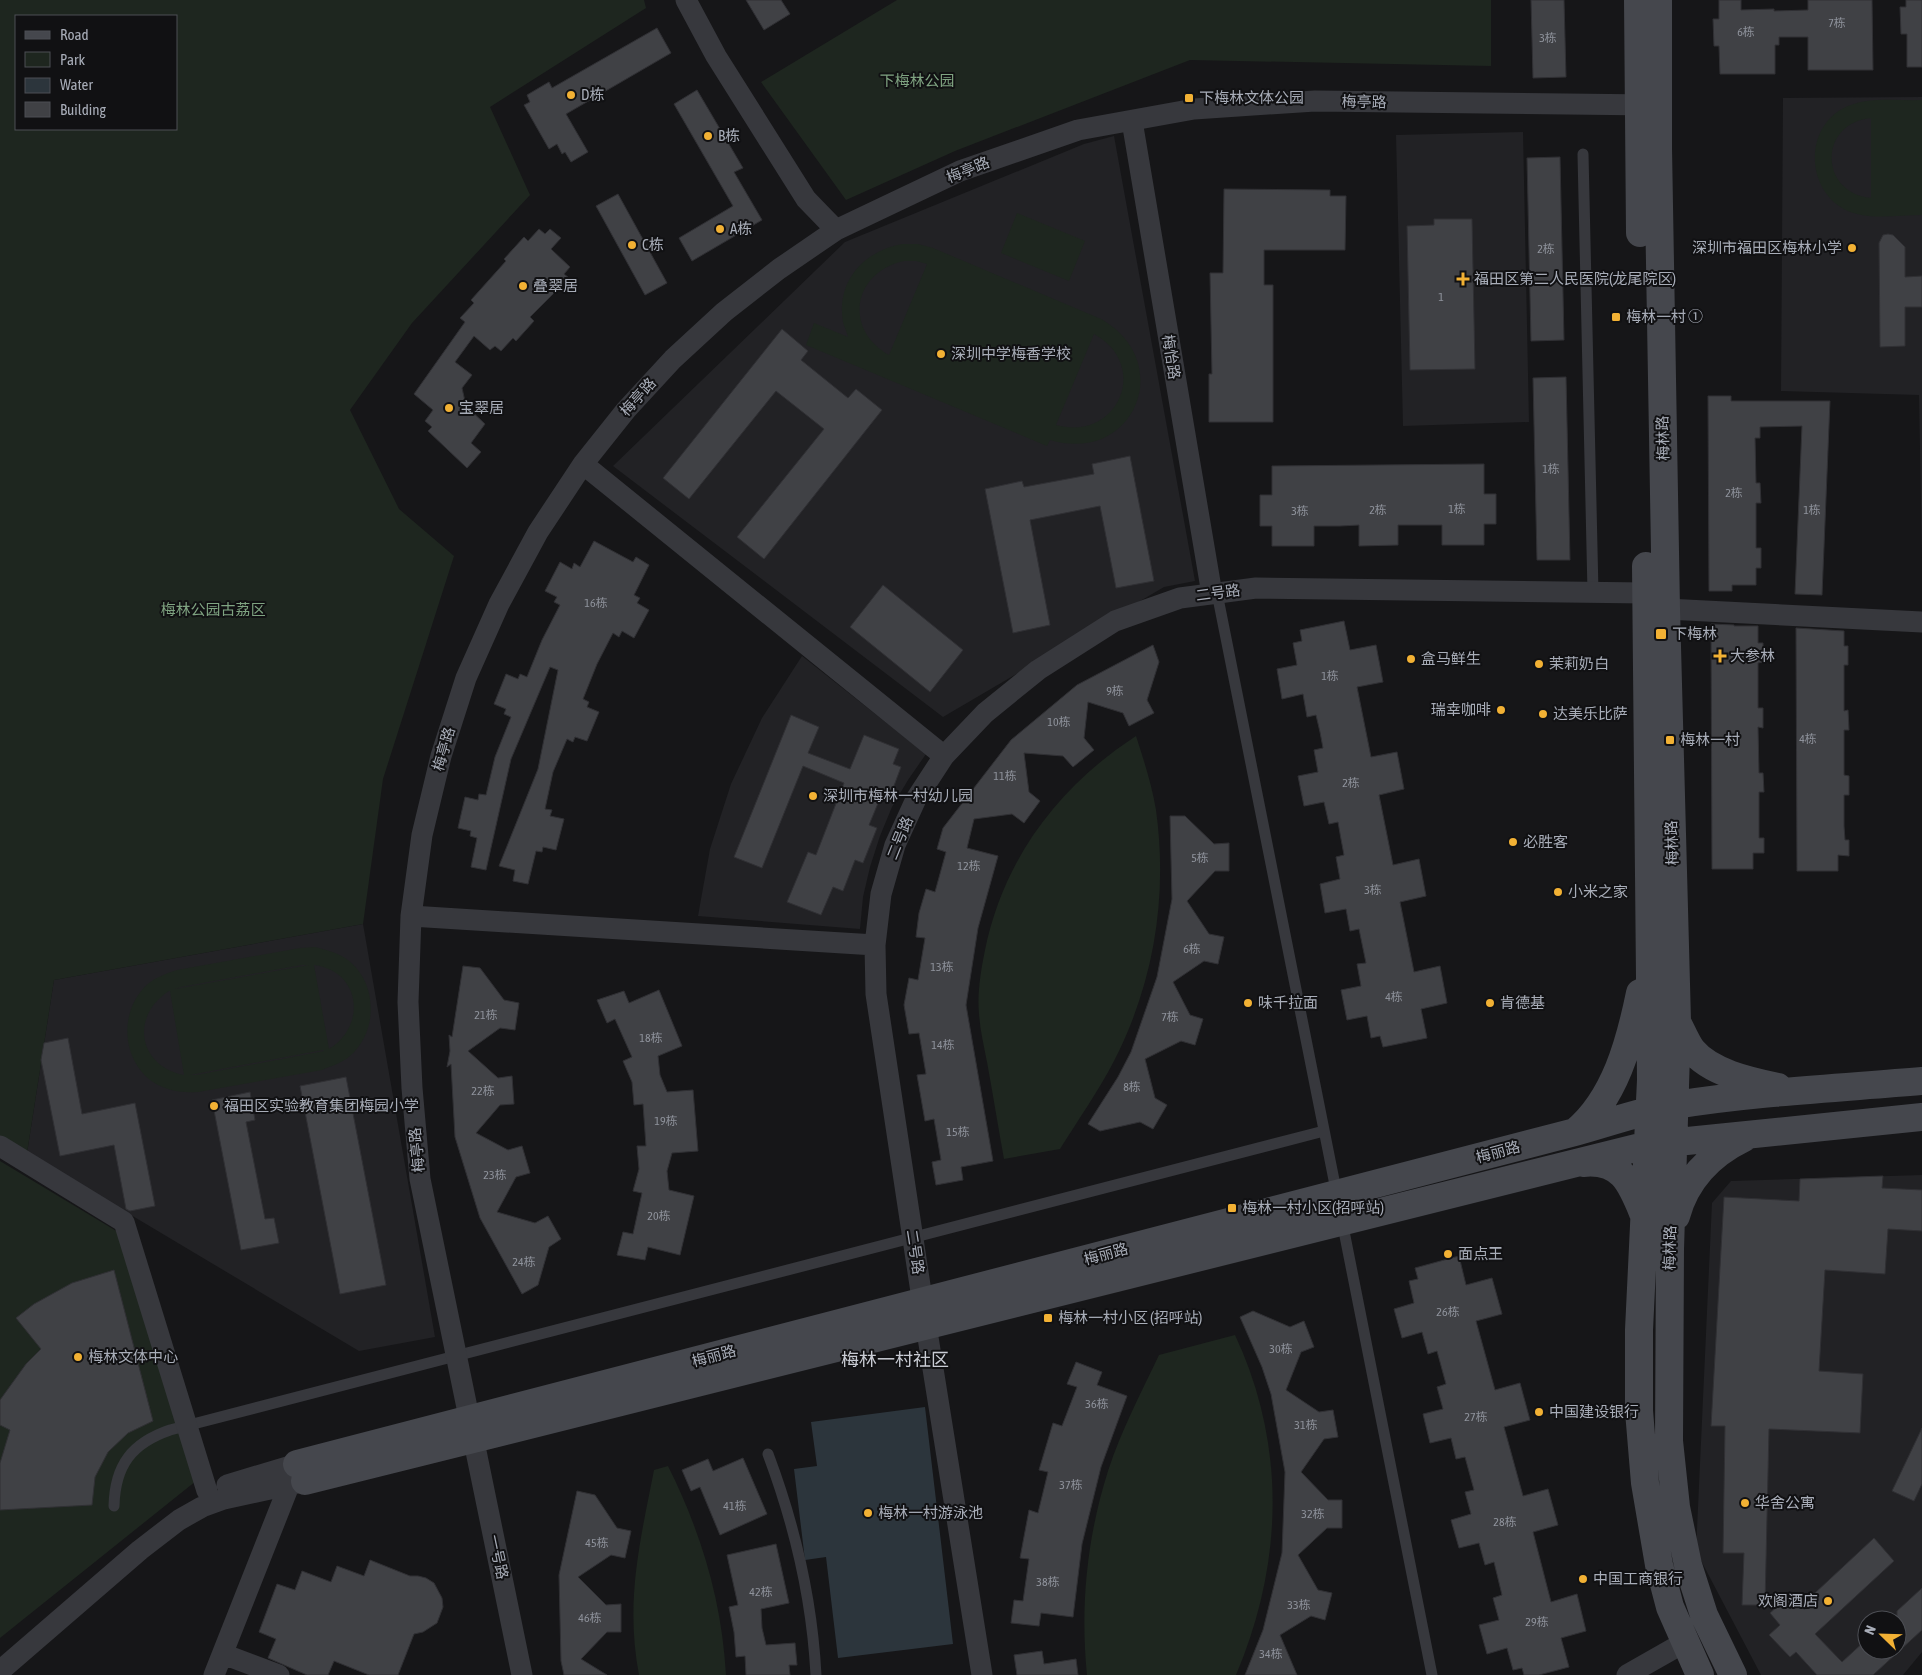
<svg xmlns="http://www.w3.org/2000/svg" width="1922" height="1675" font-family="'Asap Condensed','Noto Sans SC',sans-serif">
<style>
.built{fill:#222225;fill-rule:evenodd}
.green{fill:#1e261f;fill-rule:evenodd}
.water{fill:#2c353c}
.building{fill:#404145;stroke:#303034}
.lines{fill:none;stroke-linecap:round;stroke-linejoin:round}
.lane{stroke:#37383d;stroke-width:11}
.street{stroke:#37383d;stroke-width:21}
.secondary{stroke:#45474d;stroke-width:28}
.poi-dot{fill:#f2b134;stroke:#111113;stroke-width:2}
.labels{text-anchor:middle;stroke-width:4;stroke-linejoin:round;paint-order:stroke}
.number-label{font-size:12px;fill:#8e929b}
.park-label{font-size:15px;fill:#7fa381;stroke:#111113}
.poi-label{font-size:15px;fill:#a8adb8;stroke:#111113;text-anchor:start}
.street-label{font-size:15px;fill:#a8adb8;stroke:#111113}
.quarter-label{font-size:18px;fill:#c9ccd4;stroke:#111113}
</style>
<rect width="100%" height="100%" fill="#161618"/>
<path class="built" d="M1922 97V558L1919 395 1781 391 1783 98Z
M1523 132 1529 422 1403 426 1396 135Z
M1114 136 1195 581 1164 587 943 717 613 466 845 242 1084 144Z
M802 656 926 754 908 780 892 807 880 836 870 867 863 897 860 929 698 916 710 849 731 784 762 718Z
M363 924 435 1337 359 1351 27 1153 54 980Z
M1922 1175V1652L1903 1675H1761L1696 1551 1712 1203 1731 1181ZM1867 1620H1897V1650H1867Z"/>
<path class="green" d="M0 0H644L646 8 490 107 530 195 412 323 350 410 399 509 454 556 383 779 363 924 54 980 27 1153 0 1136ZM16 16H176V129H16Z
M897 0H1491V66L1190 60 955 151 846 200 761 82Z
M1922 100V215C1901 215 1877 219 1857 214 1808 202 1800 133 1842 109 1865 96 1897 101 1922 100ZM1871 118V198C1818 192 1819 123 1871 118Z
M1017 213 1085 241 1069 281 1001 253Z
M902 244H918L933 248 1101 319C1177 362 1134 465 1050 440L1047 446 806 345 814 323 848 337C847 332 844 327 843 322 836 281 864 251 902 244ZM904 261H916L927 264 889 355C843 329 853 272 904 261ZM1094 334C1151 365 1118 442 1056 425Z
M1136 736C1144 761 1152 785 1156 810 1168 897 1154 983 1114 1061 1098 1092 1078 1120 1060 1149L1004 1159C998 1127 993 1094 987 1062 984 1046 980 1030 979 1014 977 993 981 970 985 950 1004 858 1059 786 1136 736Z
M315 947C326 950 336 952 345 958 378 980 379 1031 350 1056 342 1063 331 1066 322 1070L198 1092C182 1093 167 1091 153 1082 120 1059 119 1008 149 983 157 977 167 973 177 970L300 948ZM302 965H309L175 989 181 987ZM314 965C361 971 367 1026 329 1049ZM169 991H170L184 1075C138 1066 130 1016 169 991ZM324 1051 196 1075H190L323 1050Z
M0 1161 118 1232 196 1481 0 1638Z
M1235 1335C1287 1446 1283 1564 1236 1675H1087C1080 1606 1087 1537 1108 1471 1121 1431 1141 1393 1159 1355Z
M668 1466C701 1532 722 1601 726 1675H639C625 1601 640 1542 654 1470Z"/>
<path class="water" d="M925 1407 953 1644 838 1658 826 1557 805 1560 794 1469 817 1466 811 1422Z"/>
<path class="building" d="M746 0H781L790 14 764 30Z
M1531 0H1564L1566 77 1533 78Z
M1719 0H1741V10L1774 9V11L1808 10V0H1872L1873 70H1808V37H1779V45H1775V74H1720L1719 46H1714L1713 19H1719Z
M1906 0H1922V67H1907V34H1901L1900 7H1906Z
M657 28 671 53 566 114 588 152 571 162 565 152 562 154 557 144 549 149 524 105 530 102 527 95 549 82 552 88Z
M697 90 743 168 734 172 762 220 692 261 679 238 733 206 674 104Z
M1560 157 1564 340 1531 341 1527 158Z
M1224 189 1330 190V196H1346L1345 250H1264V285H1273V422H1209V374H1212L1210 273H1223Z
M618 194 667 283 645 295 596 206Z
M1434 219H1472L1475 369 1410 370 1407 226 1434 225Z
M539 229 545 234 550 229 561 238 551 249 570 267 564 274 569 278 530 317 534 321 516 341 513 338 501 351 495 346 490 350 474 336 455 362 472 375 462 388 466 406 485 424 471 443 481 452 467 468 428 431 432 427 425 421 433 410 414 394 465 322 460 318 474 303 471 300 506 261 504 259 524 237 528 241Z
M1888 234 1893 235 1905 247V277L1922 276V307H1905V346L1880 347 1879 243 1883 235Z
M782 329 808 351 801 360 848 398 856 389 882 410 764 559 737 537 824 429 776 391 689 499 663 478Z
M1566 377 1570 560H1537L1533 378Z
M1708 396H1731V401H1830L1822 595 1795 594 1802 426 1760 427V438H1755L1756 483H1760L1761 503H1756V548H1761V568H1756V585H1732V591H1709Z
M1130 456 1154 581 1116 588 1100 506 1030 520 1050 625 1013 633 985 489 1022 481 1024 487 1094 474 1092 464Z
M1484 464V494H1496V524H1484V545H1442V525H1398V545L1359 546V525L1340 526H1314V546H1272V526H1260V495H1272V466Z
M594 541 633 562 636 557 649 565 634 595 640 598 637 603 649 610 634 638 622 631 619 637 613 633 597 664 583 699 589 702 587 707 599 712 587 741 575 737 573 742 567 739 553 772 545 809 552 810 550 816 564 819 556 850 543 847 542 852 536 851 528 884 513 881 515 870 499 866 538 769 558 670 550 667 511 759 486 870 471 867 477 838 470 836 471 831 458 828 465 797 478 800 479 794 486 795 495 757 511 717 504 714 506 709 494 704 506 674 518 679 520 674 527 677 542 640 560 605 554 602 557 597 545 591 560 562 572 569 574 563 580 567Z
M883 585 963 650 930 692 850 627Z
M1344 621 1350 650 1376 645 1383 682 1357 687 1371 757 1397 752 1404 789 1379 795 1393 865 1419 859 1426 896 1400 902 1414 972 1440 966 1447 1003 1421 1009 1427 1038 1383 1047 1380 1036 1371 1038 1367 1016 1347 1020 1341 990 1361 986 1357 964 1366 963 1359 929 1350 931 1346 909 1325 913 1320 884 1340 879 1336 857 1344 855 1341 839 1338 822 1329 824 1324 802 1304 806 1298 776 1318 772 1314 750 1323 748 1320 732 1316 715 1307 717 1303 694 1282 699 1277 669 1297 665 1293 643 1302 641 1300 630Z
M1711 624 1734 625V626H1758V643H1763V662L1758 663V708H1763V728L1758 727 1759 773H1763L1764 792H1759V838H1764V853H1753V869H1712Z
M1796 628 1844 631V646H1848V665H1844V711L1848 710 1849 730H1844V775L1849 776V795H1844V826L1845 840H1849V856L1838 855V871H1797Z
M1153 645 1159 662 1147 700 1154 713 1129 726 1123 713 1088 702 1084 738 1094 750 1073 767 1063 756 1024 753 1029 792 1040 801 1024 823 1012 814 974 819 967 848 998 856 978 928 966 1005 993 1161 961 1167 963 1180 936 1185 932 1162 941 1160 934 1119 925 1121 917 1075 926 1074 919 1033 909 1034 904 1005 909 978 918 980 925 938 916 937 919 913 926 889 935 892 946 852 937 849 943 828 1011 740 1077 685Z
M791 715 819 727 808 753 850 769 864 735 899 749 893 764 901 767 889 799 881 796 869 825 877 828 863 863 855 860 843 891 833 887 821 915 787 902 808 852 816 855 844 783 803 766 762 868 734 857Z
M1170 816H1185L1214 844 1229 843V871H1215L1187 901 1209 934 1224 937 1218 964 1204 961 1173 982 1190 1015 1203 1019 1195 1045 1181 1041 1145 1059 1155 1098 1167 1105 1153 1129 1140 1122 1100 1131 1088 1124 1118 1077 1131 1052 1157 977 1172 899Z
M463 966 480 968 504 1000 519 1003 515 1030 500 1028 468 1051 498 1078 512 1076 514 1104 500 1105 476 1133 508 1150 522 1146 530 1173 516 1177 497 1212 535 1223 548 1216 561 1239 549 1247 538 1285 522 1294 480 1218 455 1137 451 1064 447 1067 450 1051 449 1035 452 1037Z
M659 990 682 1046 658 1056 660 1075 667 1092 693 1090 698 1151 672 1153 667 1171 669 1190 694 1196 680 1255 648 1247 645 1260 617 1255 623 1232 633 1234 642 1193 633 1191 639 1169 637 1146H646L643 1104 634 1105 632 1082 623 1061 632 1057 615 1019 607 1023 597 1000 624 991 629 1003Z
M68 1038 82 1114 135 1103 155 1206 130 1211 126 1209 114 1145 60 1156 41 1060 44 1043Z
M346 1077 386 1285 340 1294 300 1086Z
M250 1092 255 1120 246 1122 265 1219 274 1218 279 1243 241 1250 212 1100Z
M1883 1176 1882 1188 1922 1190V1231L1888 1229 1885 1274 1825 1270 1819 1371 1863 1374 1860 1433 1769 1429 1765 1605H1742L1744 1553H1723L1725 1426H1711L1724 1197 1799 1201 1800 1179Z
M1459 1256 1466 1285 1492 1278 1502 1314 1476 1321 1487 1361 1495 1390 1520 1383 1530 1420 1504 1427 1523 1496 1548 1489 1558 1525 1533 1532 1551 1602 1577 1594 1586 1631 1561 1638 1569 1667 1539 1675H1524L1522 1668 1513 1670 1507 1648 1487 1654 1479 1625 1499 1620 1493 1598 1502 1595 1494 1562 1485 1565 1479 1543 1459 1548 1451 1520 1471 1514 1465 1492 1474 1490 1465 1457 1456 1459 1451 1438 1430 1443 1423 1414 1443 1409 1437 1387 1446 1384 1437 1351 1428 1354 1422 1332 1402 1338 1394 1309 1414 1303 1409 1281 1418 1279 1415 1268Z
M114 1270 153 1421 128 1433 108 1452 95 1477 92 1505 0 1510V1463L10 1430 0 1425V1400L26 1364 41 1349 16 1318 34 1304 72 1283Z
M1253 1311 1290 1327 1304 1321 1314 1347 1301 1352 1286 1390 1319 1412 1333 1410 1338 1437 1324 1439 1301 1472 1328 1500H1342V1528H1327L1298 1555 1318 1590 1332 1593 1325 1620 1311 1616 1280 1635 1297 1675H1245L1263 1630 1282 1553 1285 1472 1271 1394 1262 1367 1240 1317Z
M1076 1362 1102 1372 1097 1385 1127 1396 1101 1467 1082 1544 1073 1617 1041 1613 1039 1626 1011 1623 1014 1600 1023 1601 1029 1559 1020 1558 1029 1510 1038 1513 1048 1472 1039 1470 1053 1423 1062 1426 1077 1387 1067 1384Z
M1922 1428V1484L1914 1501 1892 1491Z
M743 1458 767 1514 720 1535 700 1487 691 1491 682 1470 708 1459 713 1471Z
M577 1491 595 1495 617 1528 631 1531 625 1558 611 1555 578 1577 606 1605 621 1604V1632H607L581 1659 607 1675H564L561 1661 559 1575Z
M1874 1538 1894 1561 1815 1634 1842 1662 1867 1639V1650H1897V1611L1922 1588V1630L1873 1675H1817L1796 1652 1790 1657 1769 1635 1780 1625 1770 1613 1789 1596 1800 1607Z
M776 1544 789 1603 761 1609 762 1628 766 1645 795 1643 797 1665H789L790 1675H746L745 1656 736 1657 734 1632 729 1607 738 1605 727 1555Z
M370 1560 410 1576H418L426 1578 434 1583 442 1598 443 1607 437 1623 423 1632 414 1634 398 1675H369L334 1661 328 1675H307L268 1658 276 1639 259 1632 277 1584 295 1590 302 1571 331 1582 337 1566 364 1576Z
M1042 1651 1044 1664 1076 1659 1078 1675H1017L1014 1655Z"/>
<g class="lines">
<path class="lane" d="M1583 154 1593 592
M1217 593 1337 1195
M1342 1221 1432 1675
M768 1454C795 1526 812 1598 816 1675
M114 1506C115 1465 132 1443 170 1430L1324 1131"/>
<path class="street" d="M686 0 716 56 806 199 836 230
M1132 121 1212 594
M583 464 944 756
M1666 609 1922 622
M411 916 875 945
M0 1146 124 1222 207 1491
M227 1485 297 1464
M223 1654 279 1675
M0 1671 140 1550 179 1520 202 1507 224 1499 302 1482
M214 1675 294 1473
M522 1675 420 1179 412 1088 408 1002 411 916 422 835 441 756 466 678 499 604 538 532 583 464 626 410 673 359 724 312 779 269 836 230 960 171 1078 130 1194 109 1315 101 1652 105
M982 1675 926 1325 876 994 875 945 881 894 895 845 916 799 944 756 985 713 1038 670 1115 621 1180 598 1256 588 1646 593
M1627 1675 1685 1642"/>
<path class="secondary" d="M1638 0 1640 233
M1658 0V148L1666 609 1677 1021 1670 1249 1669 1441 1676 1507 1688 1565 1704 1615 1733 1675
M1646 566 1651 1080 1639 1330V1411L1645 1483 1659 1565 1670 1607 1700 1675
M1677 1022C1682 1031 1686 1042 1692 1050 1711 1073 1750 1081 1778 1087
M1575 1132C1615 1099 1630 1042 1640 993
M1583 1163C1621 1159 1631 1183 1643 1213
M1676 1216C1686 1179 1711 1154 1744 1138
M297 1464 1575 1132C1608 1123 1641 1111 1675 1105 1756 1092 1840 1088 1922 1081
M305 1481 1648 1145 1922 1117"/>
</g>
<g class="poi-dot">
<circle cx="571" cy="95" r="5"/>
<rect x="1184" y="93" width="10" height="10" rx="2.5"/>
<circle cx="708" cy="136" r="5"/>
<circle cx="720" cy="229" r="5"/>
<circle cx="632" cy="245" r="5"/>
<circle cx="1852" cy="248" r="5"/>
<path d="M1460.5 271.5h5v5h5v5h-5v5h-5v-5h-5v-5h5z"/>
<circle cx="523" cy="286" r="5"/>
<rect x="1611" y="312" width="10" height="10" rx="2.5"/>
<circle cx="941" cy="354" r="5"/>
<circle cx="449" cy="408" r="5"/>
<rect x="1655" y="628" width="12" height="12" rx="2.5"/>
<path d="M1717.5 648.5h5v5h5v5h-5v5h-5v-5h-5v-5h5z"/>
<circle cx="1411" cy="659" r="5"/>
<circle cx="1539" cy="664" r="5"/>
<circle cx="1501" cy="710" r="5"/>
<circle cx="1543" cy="714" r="5"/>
<rect x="1665" y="735" width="10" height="10" rx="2.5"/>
<circle cx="813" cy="796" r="5"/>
<circle cx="1513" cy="842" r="5"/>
<circle cx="1558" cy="892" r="5"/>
<circle cx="1248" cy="1003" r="5"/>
<circle cx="1490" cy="1003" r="5"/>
<circle cx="214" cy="1106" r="5"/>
<rect x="1227" y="1203" width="10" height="10" rx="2.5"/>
<circle cx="1448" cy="1254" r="5"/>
<rect x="1043" y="1313" width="10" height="10" rx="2.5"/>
<circle cx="78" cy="1357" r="5"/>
<circle cx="1539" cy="1412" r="5"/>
<circle cx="1745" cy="1503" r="5"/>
<circle cx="868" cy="1513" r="5"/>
<circle cx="1583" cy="1579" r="5"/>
<circle cx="1828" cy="1601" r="5"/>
</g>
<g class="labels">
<g class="number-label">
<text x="1837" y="27">7栋</text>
<text x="1746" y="36">6栋</text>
<text x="1548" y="42">3栋</text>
<text x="1546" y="253">2栋</text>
<text x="1441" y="301">1</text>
<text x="1551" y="473">1栋</text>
<text x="1734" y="497">2栋</text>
<text x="1457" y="513">1栋</text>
<text x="1378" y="514">2栋</text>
<text x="1812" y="514">1栋</text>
<text x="1300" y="515">3栋</text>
<text x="596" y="607">16栋</text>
<text x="1330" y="680">1栋</text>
<text x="1115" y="695">9栋</text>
<text x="1059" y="726">10栋</text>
<text x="1808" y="743">4栋</text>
<text x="1005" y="780">11栋</text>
<text x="1351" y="787">2栋</text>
<text x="1200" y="862">5栋</text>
<text x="969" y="870">12栋</text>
<text x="1373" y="894">3栋</text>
<text x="1192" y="953">6栋</text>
<text x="942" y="971">13栋</text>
<text x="1394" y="1001">4栋</text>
<text x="486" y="1019">21栋</text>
<text x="1170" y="1021">7栋</text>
<text x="651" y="1042">18栋</text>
<text x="943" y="1049">14栋</text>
<text x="1132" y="1091">8栋</text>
<text x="483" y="1095">22栋</text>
<text x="666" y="1125">19栋</text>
<text x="958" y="1136">15栋</text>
<text x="495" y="1179">23栋</text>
<text x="659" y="1220">20栋</text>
<text x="524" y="1266">24栋</text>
<text x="1448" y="1316">26栋</text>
<text x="1281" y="1353">30栋</text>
<text x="1097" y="1408">36栋</text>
<text x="1476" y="1421">27栋</text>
<text x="1306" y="1429">31栋</text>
<text x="1071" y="1489">37栋</text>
<text x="735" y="1510">41栋</text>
<text x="1313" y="1518">32栋</text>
<text x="1505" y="1526">28栋</text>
<text x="597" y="1547">45栋</text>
<text x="1048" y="1586">38栋</text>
<text x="761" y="1596">42栋</text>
<text x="1299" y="1609">33栋</text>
<text x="590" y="1622">46栋</text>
<text x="1537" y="1626">29栋</text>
<text x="1271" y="1658">34栋</text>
</g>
<g class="park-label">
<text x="917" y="86">下梅林公园</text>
<text x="213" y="615">梅林公园古荔区</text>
</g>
<g class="poi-label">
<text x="581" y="100">D栋</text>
<text x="1199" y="103">下梅林文体公园</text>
<text x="718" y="141">B栋</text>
<text x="730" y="234">A栋</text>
<text x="642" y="250">C栋</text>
<text x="1842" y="253" text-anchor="end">深圳市福田区梅林小学</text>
<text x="1474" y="284">福田区第二人民医院(龙尾院区)</text>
<text x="533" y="291">叠翠居</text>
<text x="1626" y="322">梅林一村 ①</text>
<text x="951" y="359">深圳中学梅香学校</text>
<text x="459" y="413">宝翠居</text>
<text x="1672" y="639">下梅林</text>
<text x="1730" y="661">大参林</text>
<text x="1421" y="664">盒马鲜生</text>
<text x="1549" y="669">茉莉奶白</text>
<text x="1491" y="715" text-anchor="end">瑞幸咖啡</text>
<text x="1553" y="719">达美乐比萨</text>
<text x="1680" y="745">梅林一村</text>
<text x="823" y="801">深圳市梅林一村幼儿园</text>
<text x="1523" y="847">必胜客</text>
<text x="1568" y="897">小米之家</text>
<text x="1258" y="1008">味千拉面</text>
<text x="1500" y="1008">肯德基</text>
<text x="224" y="1111">福田区实验教育集团梅园小学</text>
<text x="1242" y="1213">梅林一村小区(招呼站)</text>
<text x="1458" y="1259">面点王</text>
<text x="1058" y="1323">梅林一村小区 (招呼站)</text>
<text x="88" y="1362">梅林文体中心</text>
<text x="1549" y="1417">中国建设银行</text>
<text x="1755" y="1508">华舍公寓</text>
<text x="878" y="1518">梅林一村游泳池</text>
<text x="1593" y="1584">中国工商银行</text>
<text x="1818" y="1606" text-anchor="end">欢阁酒店</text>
</g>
<g class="street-label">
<text transform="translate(1364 102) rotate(1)" y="5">梅亭路</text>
<text transform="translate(968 170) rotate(-22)" y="5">梅亭路</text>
<text transform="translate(1171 357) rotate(81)" y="5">梅怡路</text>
<text transform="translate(638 397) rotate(-48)" y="5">梅亭路</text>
<text transform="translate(1663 438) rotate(-91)" y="5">梅林路</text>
<text transform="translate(1218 593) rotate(-8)" y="5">二号路</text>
<text transform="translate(444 749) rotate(-74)" y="5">梅亭路</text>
<text transform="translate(900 838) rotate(-68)" y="5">二号路</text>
<text transform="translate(1672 843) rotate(-92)" y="5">梅林路</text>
<text transform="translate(417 1150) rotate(-95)" y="5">梅亭路</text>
<text transform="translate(1498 1152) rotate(-15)" y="5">梅丽路</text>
<text transform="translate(1670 1248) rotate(-89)" y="5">梅林路</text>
<text transform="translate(915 1252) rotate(81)" y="5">二号路</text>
<text transform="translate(1106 1254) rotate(-15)" y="5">梅丽路</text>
<text transform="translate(714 1356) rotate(-15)" y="5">梅丽路</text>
<text transform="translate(498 1557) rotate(78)" y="5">一号路</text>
</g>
<g class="quarter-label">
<text x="895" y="1366">梅林一村社区</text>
</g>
</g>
<rect x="15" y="15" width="162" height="115" fill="#111113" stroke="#4d4f55"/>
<rect x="25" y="31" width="25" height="8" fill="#45474d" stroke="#4d4f55"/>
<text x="60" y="40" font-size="15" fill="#a8adb8">Road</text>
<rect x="25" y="52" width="25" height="15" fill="#1e261f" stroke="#4d4f55"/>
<text x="60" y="65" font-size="15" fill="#a8adb8">Park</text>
<rect x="25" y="78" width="25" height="15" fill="#2c353c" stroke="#4d4f55"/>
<text x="60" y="90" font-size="15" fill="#a8adb8">Water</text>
<rect x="25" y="102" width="25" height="15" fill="#404145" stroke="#4d4f55"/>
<text x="60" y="115" font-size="15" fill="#a8adb8">Building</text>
<g transform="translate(1882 1635) rotate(293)"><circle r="24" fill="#111113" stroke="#4d4f55"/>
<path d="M0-4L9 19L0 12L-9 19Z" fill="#f2b134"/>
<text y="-8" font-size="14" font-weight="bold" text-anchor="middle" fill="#a8adb8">N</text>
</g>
</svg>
